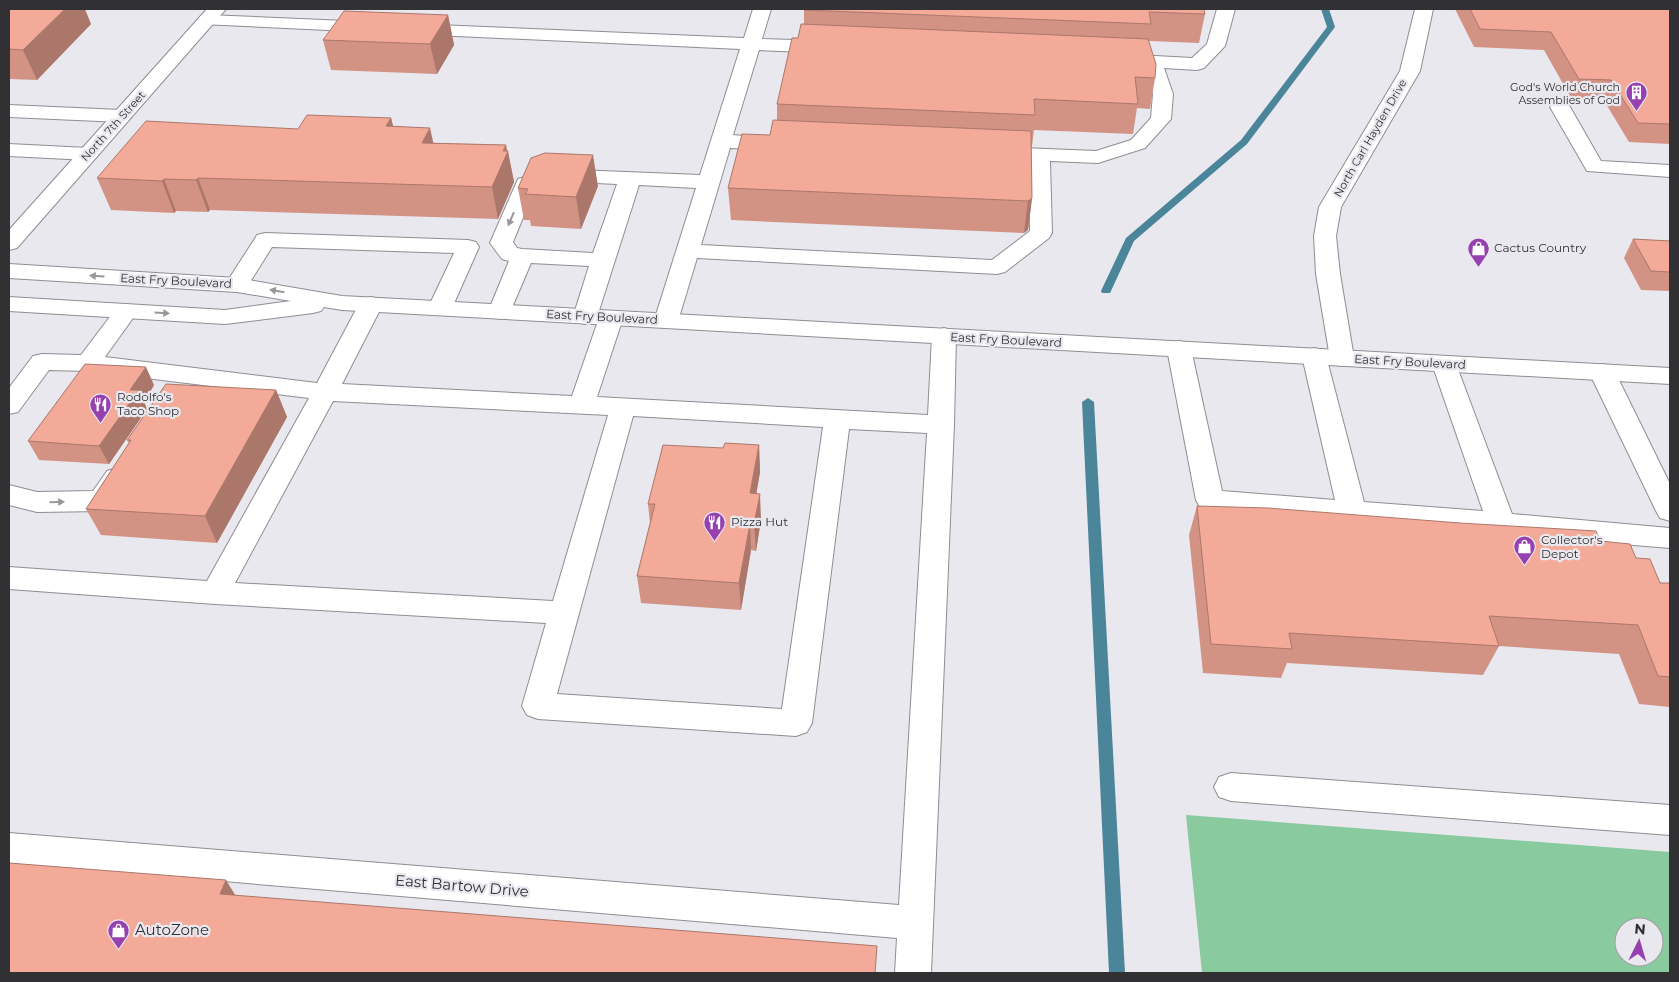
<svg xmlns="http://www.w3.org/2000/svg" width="1679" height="982" font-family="Montserrat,sans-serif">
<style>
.green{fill:#89ca9e;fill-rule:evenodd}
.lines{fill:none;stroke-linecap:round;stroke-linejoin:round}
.stream{fill:#4a859a;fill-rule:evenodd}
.minor-casing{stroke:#8e8d93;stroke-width:2}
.major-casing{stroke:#8e8d93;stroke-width:2}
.minor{fill:#fff;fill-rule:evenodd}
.major{fill:#fff;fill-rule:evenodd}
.wall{fill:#d29284}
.shaded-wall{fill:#ab776b}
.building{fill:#f4aa99;stroke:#ab776b}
.oneway{fill:#989899}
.labels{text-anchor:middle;stroke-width:4.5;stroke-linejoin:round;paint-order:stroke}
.far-poi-label{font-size:11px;fill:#313033;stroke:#e9e8ef;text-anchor:end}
.far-street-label{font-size:11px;fill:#313033;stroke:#e9e8ef}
.poi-label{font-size:12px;fill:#313033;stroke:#e9e8ef;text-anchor:start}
.street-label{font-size:12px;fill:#313033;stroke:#e9e8ef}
.near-street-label{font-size:15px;fill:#313033;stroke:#e9e8ef}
.near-poi-label{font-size:15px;fill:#313033;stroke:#e9e8ef;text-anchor:start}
</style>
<rect width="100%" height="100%" fill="#e9e8ef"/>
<path class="green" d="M1186 815 1670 852V973H1202ZM1624 927H1654V957H1624Z"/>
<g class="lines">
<path class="stream" d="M1321 9H1329L1335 27 1247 144 1134 241 1111 291 1110 293H1102L1101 291 1126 238 1241 140 1327 27Z
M1088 398 1094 402 1125 973H1109L1082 402Z"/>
<defs>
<path id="minor" d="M753 9H771L762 39 827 41 834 43 836 47 834 51 827 53 759 50 733 135 783 140 786 144 783 148 776 150 730 148 701 245 992 260 1030 231 1029 161 987 157 984 153 987 149 994 147 1096 151 1131 140 1151 118 1153 94 1144 67 1111 64 1109 60 1111 56 1118 54 1192 58 1207 44 1217 9H1235L1225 46 1204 68 1197 70 1164 68 1173 94 1171 119 1145 148 1098 163 1050 161 1052 233 1049 238 1005 272 997 274 697 258 678 321 675 326 666 328 657 326 654 321 696 188 639 185 597 317 593 322 585 324 577 322 573 317 589 266 531 263 508 317 500 319 492 317 488 312 509 261 502 259 490 243 518 179 552 169 700 175 740 49 413 34 407 33 404 29 407 25 413 24 744 38ZM554 181 617 184 593 253 522 249 517 248 513 242 535 188Z
M1415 9H1433L1420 71 1341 207 1336 236 1340 274 1354 358 1351 364 1342 366 1333 364 1330 358 1316 274 1314 236 1319 207 1400 71Z
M207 15 370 22 376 23 379 27 376 31 370 32 201 24 198 20 201 16Z
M1560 101 1567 103 1570 107 1601 161 1670 165V177L1587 171 1550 107 1553 103Z
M9 105 121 110 128 112 131 116 128 120 121 122 9 117Z
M9 144 88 148 95 150 98 154 95 158 88 160 9 156Z
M265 233 468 240 476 242 479 247 452 308 448 313 440 315 432 313 428 308 454 253 272 247 245 290 237 292 229 290 225 285 254 240 257 235Z
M371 297 379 299 383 304 342 384 572 396 599 318 602 313 611 311 620 313 623 318 597 397 928 415 932 336 935 331 944 328 953 331 956 336 954 425 931 973H895L897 938 9 863V833L899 905 927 433 849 429 812 723 807 732 796 736 538 719 527 715 522 706 546 623 215 604 9 589V567L207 581 309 398 88 371 49 370 18 412 9 414V388L33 356 42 354 81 355 118 306 126 304 134 306 138 311 105 357 317 383 359 304 363 299ZM333 401 608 415 553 601 235 583ZM633 416 823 427 782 709 557 694Z
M1179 341 1188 343 1191 349 1222 491 1335 500 1302 356 1305 350 1314 348 1323 350 1326 356 1364 502 1483 511 1432 364 1435 358 1444 356 1453 358 1456 364 1512 514 1670 528V548L1210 510 1200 507 1196 500 1167 349 1170 343Z
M1602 364 1611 366 1615 372 1670 484V521L1660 518 1656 511 1589 372 1593 366Z
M117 468 127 471 131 478 111 508 101 511 37 512 9 505V485L37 492 93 491 107 471Z
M1231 773 1670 805V835L1231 801 1219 797 1214 787 1219 777Z"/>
<path id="major" d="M207 9H226L17 248 9 250V230Z
M9 264 237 278 342 296 1670 368V384L342 310 324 307 321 311 313 313 225 324 9 311V297L225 310 291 301 237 292 9 278Z"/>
</defs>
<use href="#minor" class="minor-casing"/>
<use href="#major" class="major-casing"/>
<use href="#minor" class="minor"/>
<use href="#major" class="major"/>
</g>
<path class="wall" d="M9 9 91 24 37 80 9 79Z
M804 9H1204L1205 14 1199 43 1149 41 1155 78 1150 109 1137 108 1133 134 1034 130 1032 146H1031L1032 198 1028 230 1024 233 731 220 728 188 770 135 777 120V104L804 24Z
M1455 9H1670V144L1629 142 1603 99 1571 98 1544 50 1474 47Z
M448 15 454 45 437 74 331 70 323 40Z
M391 118 393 127 433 143 506 145 514 182 498 219 210 210 208 212 176 211 174 213 111 210 97 178 298 129Z
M598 186 581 229 531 226 530 220H524L518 188Z
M1633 239 1670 241V291L1641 290 1624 258Z
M154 385 144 402 147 409 109 464 39 460 28 441Z
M276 390 287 417 217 543 101 535 86 509 129 443 127 440Z
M759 445 760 472 756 494 761 520 756 551 751 550 741 610 641 603 637 576 650 523 648 504 723 448Z
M1197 506 1600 541 1636 558 1660 583H1670V707L1639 704 1619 654 1499 646 1483 675 1287 663 1281 678 1203 673 1189 535Z"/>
<path class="shaded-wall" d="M65 9H85L91 24 37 80 23 50Z
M448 15 454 45 437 74 430 44Z
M391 118 399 149 386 126Z
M430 128 437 159 422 143Z
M506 145 507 154 508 151 514 182 498 219 492 187Z
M593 155 598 186 581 229 576 197Z
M198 178 210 210 208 212 196 180Z
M164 179 176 211 174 213 162 181Z
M1032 198 1028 230 1024 233 1028 201Z
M146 367 154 385 144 402 147 409 109 464 99 446 130 390Z
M276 390 287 417 217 543 205 516Z
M759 445 760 472 752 520 750 493Z
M760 494 761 520 756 551 754 524Z
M750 524 751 550 741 610 739 583Z
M226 880 245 911 220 894Z"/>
<path class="building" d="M9 9H65L23 50 9 49Z
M804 9H1204L1205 14 1149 12 1151 24 804 10Z
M1470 9H1670V124L1638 123 1611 80 1579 79 1551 32 1480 29Z
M344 11 448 15 430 44 323 40Z
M801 24 1148 39 1156 64 1155 78 1135 77 1138 104 1034 99 1035 115 777 104 792 38H798Z
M307 115 391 118 386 126 430 128 422 143 506 145 503 151H508L492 187 198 178 196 180 164 179 162 181 97 178 146 121 298 129Z
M773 120 1031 131 1032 198 1028 201 728 188 742 134 770 135Z
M545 153 593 155 576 197 525 194 528 189 518 188 531 158Z
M1633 239 1670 241V272L1651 271Z
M85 364 146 367 130 390H139L99 446 28 441Z
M166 384 276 390 205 516 86 509 131 440H127Z
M725 443 759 445 750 493 760 494 754 524H750L739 583 637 576 655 504H648L663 445 723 448Z
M1197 506 1268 508 1460 523 1596 531 1600 541 1630 544 1636 558 1650 559 1660 583H1670V677L1658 676 1638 625 1489 616 1499 646 1289 633 1292 649 1211 644Z
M9 863 226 880 220 894 877 946 875 973H9Z"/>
<defs><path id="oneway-solid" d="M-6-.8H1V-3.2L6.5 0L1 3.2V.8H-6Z" transform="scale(1.25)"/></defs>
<g class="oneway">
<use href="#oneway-solid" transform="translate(511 219) rotate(113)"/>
<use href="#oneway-solid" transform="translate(97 276) rotate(-177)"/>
<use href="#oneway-solid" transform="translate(277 291) rotate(-170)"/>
<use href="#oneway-solid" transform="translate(162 313) rotate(3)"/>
<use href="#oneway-solid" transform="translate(57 502) rotate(-1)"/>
</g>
<defs>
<symbol id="building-pin" viewBox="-11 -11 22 30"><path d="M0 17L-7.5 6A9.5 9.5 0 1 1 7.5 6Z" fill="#9641af" stroke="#e9e8ef"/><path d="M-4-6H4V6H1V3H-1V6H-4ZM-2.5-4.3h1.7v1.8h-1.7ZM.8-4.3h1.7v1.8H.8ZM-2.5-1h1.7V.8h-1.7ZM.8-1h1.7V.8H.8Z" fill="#fff"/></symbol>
<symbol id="shop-pin" viewBox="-11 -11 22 30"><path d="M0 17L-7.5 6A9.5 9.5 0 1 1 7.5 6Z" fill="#9641af" stroke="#e9e8ef"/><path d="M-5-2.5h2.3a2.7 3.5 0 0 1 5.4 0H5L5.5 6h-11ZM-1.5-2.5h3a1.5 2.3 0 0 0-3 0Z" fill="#fff"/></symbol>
<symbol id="restaurant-pin" viewBox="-11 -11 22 30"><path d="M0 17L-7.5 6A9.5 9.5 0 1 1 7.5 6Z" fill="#9641af" stroke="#e9e8ef"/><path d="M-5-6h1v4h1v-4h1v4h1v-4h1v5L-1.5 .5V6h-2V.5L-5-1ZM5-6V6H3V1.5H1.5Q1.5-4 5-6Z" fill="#fff"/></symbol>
</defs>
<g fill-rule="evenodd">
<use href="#building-pin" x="1624" y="80" width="25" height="34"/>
<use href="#shop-pin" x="1466" y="236" width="25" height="34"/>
<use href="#restaurant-pin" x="88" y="392" width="25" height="34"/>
<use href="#restaurant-pin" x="702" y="510" width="25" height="34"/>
<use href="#shop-pin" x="1512" y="534" width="25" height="34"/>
<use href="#shop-pin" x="106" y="918" width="25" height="34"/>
</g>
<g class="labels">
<g class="far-poi-label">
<text x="1620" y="91">God's World Church<tspan x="1620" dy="13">Assemblies of God</tspan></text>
</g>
<g class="far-street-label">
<text transform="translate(113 126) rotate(-48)" y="4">North 7th Street</text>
<text transform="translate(1370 138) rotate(-60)" y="4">North Carl Hayden Drive</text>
</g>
<g class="poi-label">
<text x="1494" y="252">Cactus Country</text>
<text x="117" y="401">Rodolfo's<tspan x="117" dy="14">Taco Shop</tspan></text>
<text x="731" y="526">Pizza Hut</text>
<text x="1541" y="544">Collector's<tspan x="1541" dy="14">Depot</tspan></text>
</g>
<g class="street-label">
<text transform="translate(176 281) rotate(3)" y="4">East Fry Boulevard</text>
<text transform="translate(602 317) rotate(3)" y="4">East Fry Boulevard</text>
<text transform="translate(1006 340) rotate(3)" y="4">East Fry Boulevard</text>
<text transform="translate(1410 362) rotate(3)" y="4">East Fry Boulevard</text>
</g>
<g class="near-street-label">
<text transform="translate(462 886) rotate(5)" y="5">East Bartow Drive</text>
</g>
<g class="near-poi-label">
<text x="135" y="935">AutoZone</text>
</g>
</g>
<rect width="1679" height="982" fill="none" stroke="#313033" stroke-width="20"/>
<g transform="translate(1639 942) rotate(5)"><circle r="24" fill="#e9e8ef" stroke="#9f9ea4"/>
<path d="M0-4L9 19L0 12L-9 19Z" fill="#9641af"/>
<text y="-8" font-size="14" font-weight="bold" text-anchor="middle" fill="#313033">N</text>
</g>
</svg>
